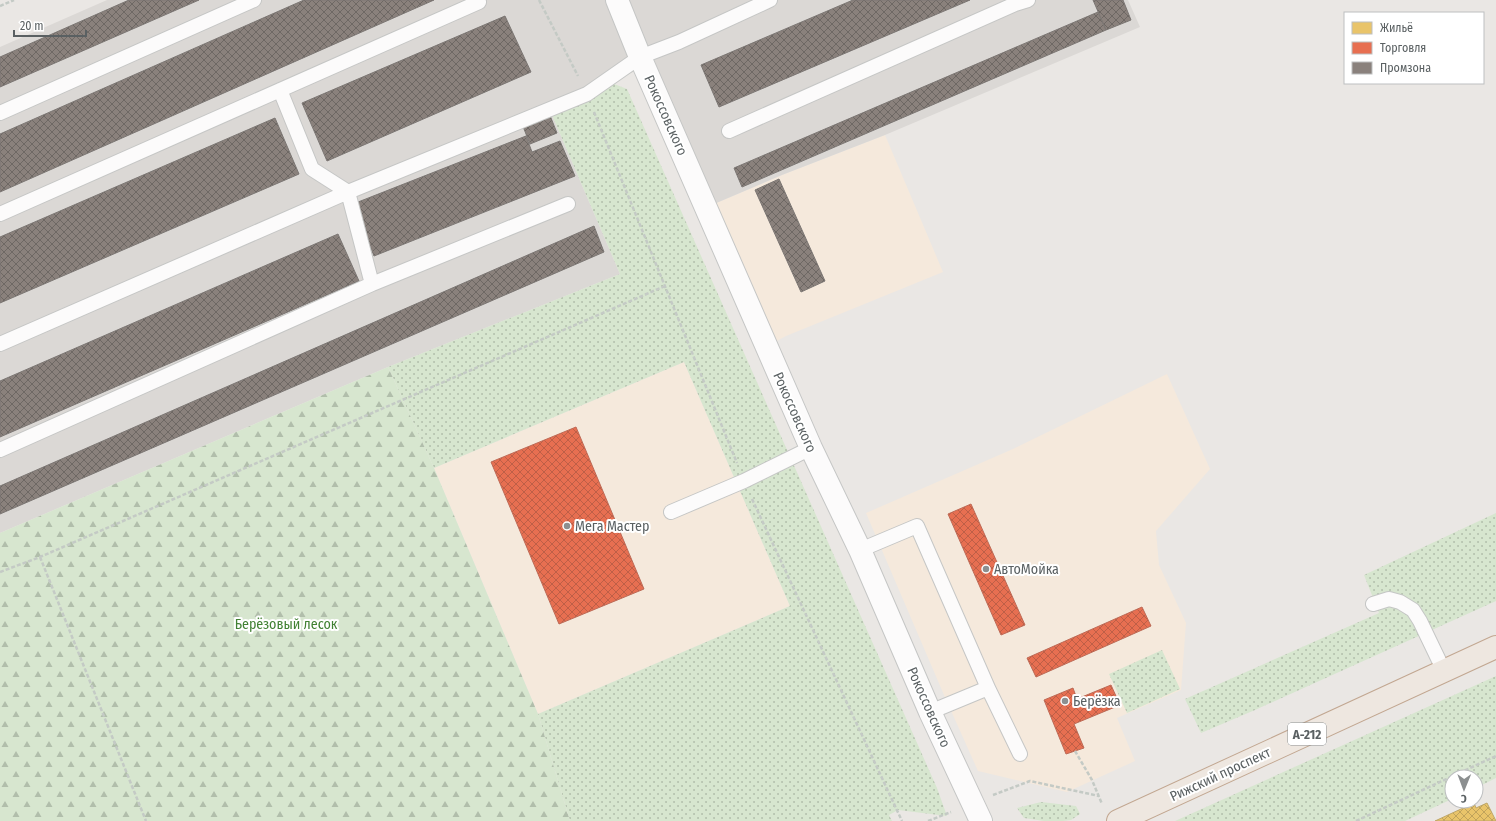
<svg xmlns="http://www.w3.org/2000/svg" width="1496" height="821" font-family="'Fira Sans Condensed',sans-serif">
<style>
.commercial{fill:#f5e9dc}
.industrial{fill:#dbd8d5}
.grass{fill:url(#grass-dots)}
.forest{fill:url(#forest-firs)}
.homes{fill:url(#homes-cross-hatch);stroke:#bea668}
.shops{fill:url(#shops-cross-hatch);stroke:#bd6a56}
.industry{fill:url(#industry-cross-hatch);stroke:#7c7774}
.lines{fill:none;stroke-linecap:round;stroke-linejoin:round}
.lane-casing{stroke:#c5c6c5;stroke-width:16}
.street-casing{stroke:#c5c6c5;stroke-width:24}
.highway-casing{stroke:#c2a791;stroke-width:24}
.path{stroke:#c4cac5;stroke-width:2.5;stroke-dasharray:4 2;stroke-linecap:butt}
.lane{stroke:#fcfbfb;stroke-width:14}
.street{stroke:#fcfbfb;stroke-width:22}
.highway{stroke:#eee7e0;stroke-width:22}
.poi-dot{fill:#8c8f90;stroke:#fff;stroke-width:1.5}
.labels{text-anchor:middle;stroke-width:4;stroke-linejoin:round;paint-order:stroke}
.shield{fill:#fff;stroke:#8c9091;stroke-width:1}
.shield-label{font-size:13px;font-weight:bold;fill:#5a6062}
.street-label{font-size:14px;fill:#5a6062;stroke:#fff}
.poi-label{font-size:14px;fill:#5a6062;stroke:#fff;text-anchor:start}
.park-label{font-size:14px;fill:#418133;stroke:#fff}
</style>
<defs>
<pattern id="grass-dots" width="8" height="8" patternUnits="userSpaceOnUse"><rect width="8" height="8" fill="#d7e6cf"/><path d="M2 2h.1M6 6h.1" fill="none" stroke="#b1beab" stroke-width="1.8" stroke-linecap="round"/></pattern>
<pattern id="forest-firs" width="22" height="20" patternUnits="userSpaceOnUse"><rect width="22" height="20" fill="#d7e6cf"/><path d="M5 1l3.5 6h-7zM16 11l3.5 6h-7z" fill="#b1beab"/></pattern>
<pattern id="homes-cross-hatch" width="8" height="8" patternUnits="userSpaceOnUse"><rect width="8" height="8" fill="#e9c46a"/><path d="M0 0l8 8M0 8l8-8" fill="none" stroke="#c0a35b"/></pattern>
<pattern id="shops-cross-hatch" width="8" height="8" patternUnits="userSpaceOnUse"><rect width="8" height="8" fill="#e76f51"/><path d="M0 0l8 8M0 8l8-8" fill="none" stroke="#be5f47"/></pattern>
<pattern id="industry-cross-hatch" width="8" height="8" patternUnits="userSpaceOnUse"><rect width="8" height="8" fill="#8a817c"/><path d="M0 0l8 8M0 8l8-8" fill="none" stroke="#6e6864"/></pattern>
</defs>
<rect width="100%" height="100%" fill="#eae7e4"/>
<path class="commercial" d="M885 135 943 272 786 336 773 343 714 204 782 175Z
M684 362 790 606 538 714 434 468Z
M1167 374 1210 469 1156 531 1159 565 1186 623 1181 690 1117 718 1135 761 1067 792 978 771 944 695 866 513 1013 449Z"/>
<path class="industrial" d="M107 0H1128L1140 27 885 135 782 175 714 204 652 64 549 108 620 274 388 367 0 533V47Z"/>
<path class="grass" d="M609 82 627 89 937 788 947 816 898 810 889 815 892 821H570L538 714 790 606 684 362 434 468 388 367 620 274 549 108Z
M1496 513V601L1255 710 1201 733 1185 699 1379 613 1364 575Z
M1162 650 1180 689 1127 713 1109 674Z
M1496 676V778L1476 788V777H1452V799L1405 821H1175Z
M1041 802 1076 806 1080 814 1071 820 1063 821H1044L1024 818 1017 808Z"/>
<path class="forest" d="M388 367 434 468 538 714 570 821H0V533Z"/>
<path class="homes" d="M1474 803 1476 808 1487 803 1496 821H1435Z"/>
<path class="shops" d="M576 427 644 589 559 624 491 462Z
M971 504 1025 625 1001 635 948 514Z
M1142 607 1151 626 1036 677 1027 658Z
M1111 685 1120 705 1074 724 1084 748 1066 754 1044 700 1073 688 1077 699Z"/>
<path class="industry" d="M129 0H199L0 87V57Z
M304 0H434L0 192V134Z
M853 0H970L719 107 701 65Z
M1093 0H1123L1131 20 1106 30Z
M1098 12 1106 30 742 187 734 168Z
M505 16 531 72 327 161 302 103Z
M549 113 557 133 530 144 522 124Z
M275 118 299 174 0 303V237Z
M526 136 532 152 560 141 575 176 374 256 353 204Z
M779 179 825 281 801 292 755 190Z
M594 226 604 252 0 514V486Z
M338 234 359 281 0 437V381Z"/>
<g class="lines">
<defs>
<path id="lane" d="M280 90 312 169 348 192 372 284
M0 113 254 0
M729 131 1015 4 1028 0
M0 214 479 2
M0 344 348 192 587 94 640 57 679 42 770 0
M0 450 372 284 568 204
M671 512 744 481 811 448
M860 550 917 526 988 688 930 712
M1373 604 1389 599 1400 602 1413 610 1420 621 1444 671
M988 688 1020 754"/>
<path id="street" d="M617 0 640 57 811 448 860 550 930 712 981 821"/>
<path id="highway" d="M1118 821 1496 647"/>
</defs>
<use href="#lane" class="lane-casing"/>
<use href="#street" class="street-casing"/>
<use href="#highway" class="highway-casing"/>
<path class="path" d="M539 0 578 76
M0 6 14 0
M594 112 737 463
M752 499 902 821
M40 557 146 821
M0 572 40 557 665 286
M1075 751 1092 780 1102 804
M993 795 1030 781 1099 796
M928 821 951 812
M1356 821 1496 756"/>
<use href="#lane" class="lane"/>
<use href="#street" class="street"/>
<use href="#highway" class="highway"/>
</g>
<g class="poi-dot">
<circle cx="567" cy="526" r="4"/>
<circle cx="986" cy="569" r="4"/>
<circle cx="1065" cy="701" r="4"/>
</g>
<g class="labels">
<rect class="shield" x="1288" y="723" width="38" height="22" rx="3"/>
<g class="shield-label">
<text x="1307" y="739">А-212</text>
</g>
<g class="street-label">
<text transform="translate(666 115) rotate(66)" y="5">Рокоссовского</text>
<text transform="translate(795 412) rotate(66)" y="5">Рокоссовского</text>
<text transform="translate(929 707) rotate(66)" y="5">Рокоссовского</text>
<text transform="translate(1220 774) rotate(-25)" y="5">Рижский проспект</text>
</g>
<g class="poi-label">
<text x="575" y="531">Мега Мастер</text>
<text x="994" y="574">АвтоМойка</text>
<text x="1073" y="706">Берёзка</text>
</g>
<g class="park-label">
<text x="286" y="629">Берёзовый лесок</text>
</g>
</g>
<rect x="1344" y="12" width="140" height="72" fill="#ffffff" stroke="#bdbfc0"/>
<rect x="1352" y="22" width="20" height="12" fill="#e9c46a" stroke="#bdbfc0"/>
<text x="1380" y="32" font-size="12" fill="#5a6062">Жильё</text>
<rect x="1352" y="42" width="20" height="12" fill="#e76f51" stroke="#bdbfc0"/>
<text x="1380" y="52" font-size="12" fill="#5a6062">Торговля</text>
<rect x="1352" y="62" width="20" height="12" fill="#8a817c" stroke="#bdbfc0"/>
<text x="1380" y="72" font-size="12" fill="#5a6062">Промзона</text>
<g transform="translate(1464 789) rotate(181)"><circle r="19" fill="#ffffff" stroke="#bdbfc0"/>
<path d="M0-3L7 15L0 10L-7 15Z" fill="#8c8f90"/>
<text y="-6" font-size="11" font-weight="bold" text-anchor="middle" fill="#5a6062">С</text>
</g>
<path d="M14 30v6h72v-6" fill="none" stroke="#5a6062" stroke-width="2"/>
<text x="20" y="30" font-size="12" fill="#5a6062" stroke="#ffffff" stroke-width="3" paint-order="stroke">20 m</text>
</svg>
